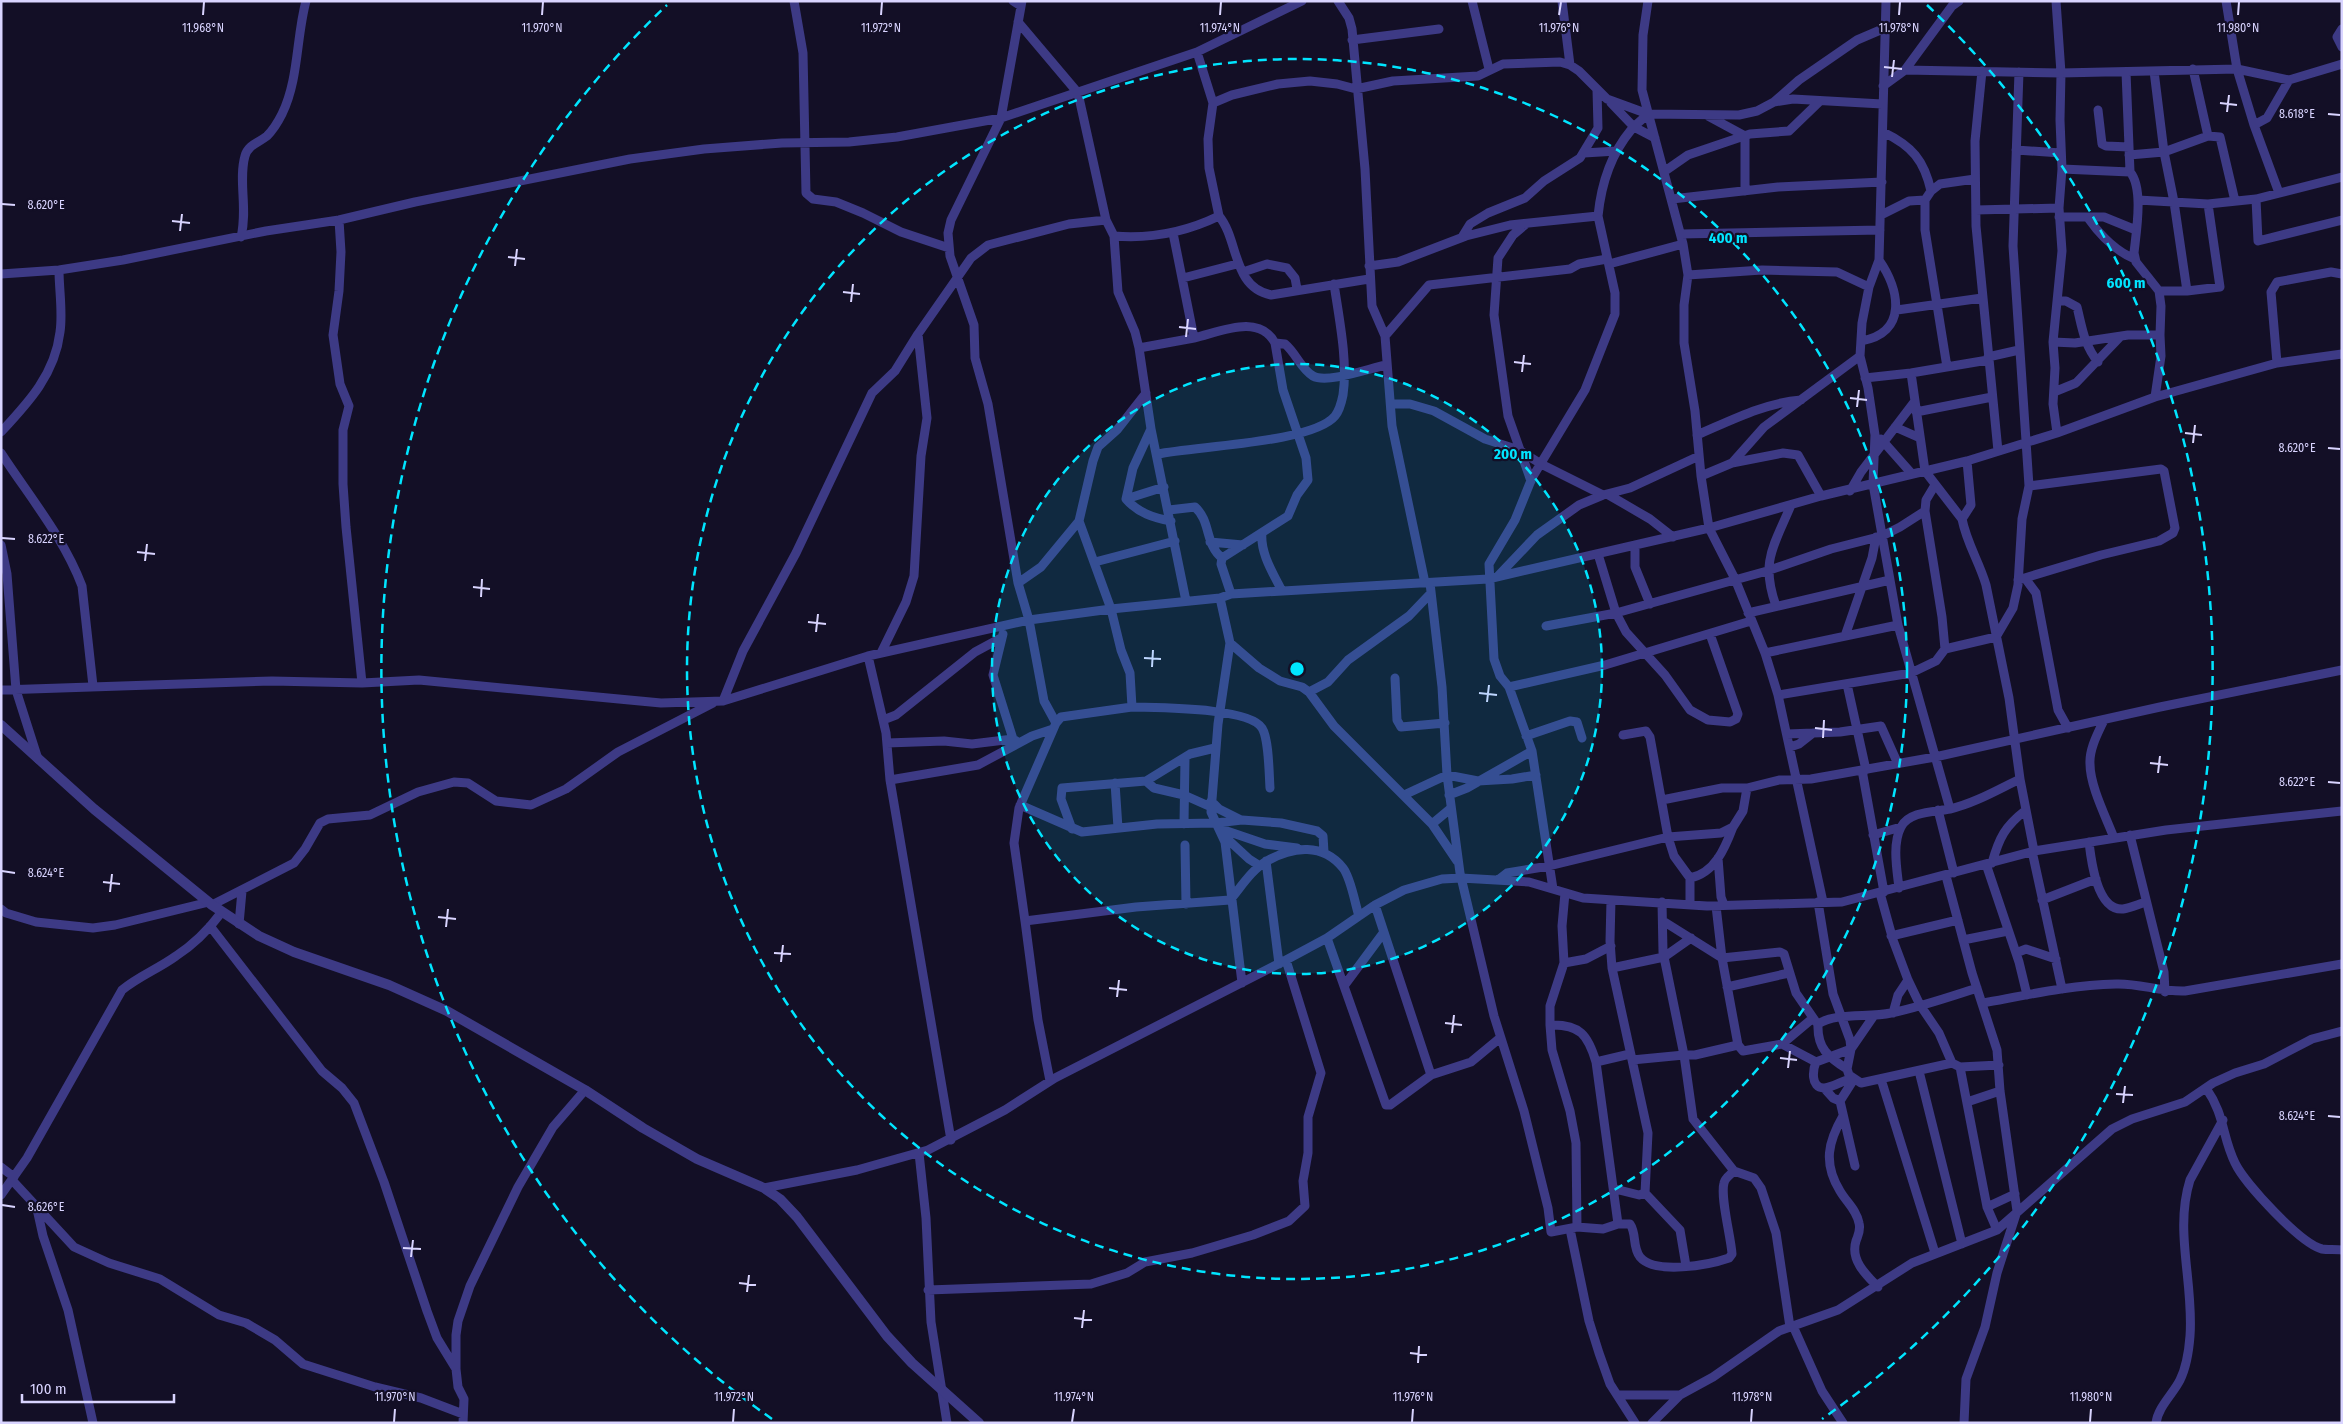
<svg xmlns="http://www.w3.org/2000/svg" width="2343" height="1424" font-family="'Fira Sans Condensed',sans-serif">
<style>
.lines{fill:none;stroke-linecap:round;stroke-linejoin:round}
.minor{stroke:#3d3a85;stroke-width:9}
.tertiary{stroke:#3d3a85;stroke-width:10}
.ticks{fill:none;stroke:#d9d4ff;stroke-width:2}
.ring{fill:none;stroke:#00e5ff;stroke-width:2.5;stroke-dasharray:9 6}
.ticks-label{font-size:12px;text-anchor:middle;fill:#d9d4ff;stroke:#130f26;stroke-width:4.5;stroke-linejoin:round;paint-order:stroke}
.centre{fill:#00e5ff;stroke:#130f26;stroke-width:2.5}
.ring-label{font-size:15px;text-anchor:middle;font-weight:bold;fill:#00e5ff;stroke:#130f26;stroke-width:4.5;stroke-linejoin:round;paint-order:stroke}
</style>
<rect width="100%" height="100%" fill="#130f26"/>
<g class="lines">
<path class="minor" d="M794 1 803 53 806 193 813 199 836 202 863 213 901 232 949 248
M1013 1 1021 6
M1338 1 1349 18 1352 29 1365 169 1372 306 1385 336 1392 426 1425 583
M1472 1 1489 69
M1562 1 1570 65
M1648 1 1643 35 1642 90 1683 244 1688 275 1684 305V343L1695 411 1701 476
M1886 1 1879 260 1869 287 1862 323 1860 356 1868 388 1875 435 1873 484 1898 625 1950 809
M2056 1 2061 73 2060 120 2062 169 2059 208 2062 251 2053 342 2055 368 2053 404 2057 433
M2226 1 2237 69 2254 125 2279 193
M1018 22 1078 93 1106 220 1114 236 1118 292 1135 332 1139 348 1151 429 1186 601
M2342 29 2337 37 2342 47
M1352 40 1439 29
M1197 52 1213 103 1208 139 1209 168 1219 216
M1905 70 1952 6 1959 1
M1982 71 1975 141 1976 226 1998 451
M2126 72 2130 172
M1883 86 1905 70 2061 73 2237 69 2289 80 2342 64
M1774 102 1799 80 1857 40 1885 28
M1213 103 1232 95 1278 84 1310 81 1337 84 1356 89 1393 81 1478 76 1503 64 1560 62 1570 65 1579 71 1607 99 1648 114
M1611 103 1634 127 1655 138
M2098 110 2102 144 2106 146 2129 147
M1708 116 1745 136V191
M2254 125 2267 118 2289 80
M1883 132C1912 146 1924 160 1931 191
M2208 136 2220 137 2235 201
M2016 150 2061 153
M1584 153 1617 151
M2129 155 2164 152 2154 71
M2062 169 2130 172C2144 188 2136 233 2134 253L2136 262 2159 291 2161 306 2160 335 2161 356 2155 397
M1665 171 1688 155 1750 134 1789 131 1819 102
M1672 199 1778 187 1882 182
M2256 199 2258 241 2342 220
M2138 200 2208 204 2256 199 2342 177
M1976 210 2059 208
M1881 215 1909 201 1925 200
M2059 217H2104L2136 230
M2088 218C2100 235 2115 251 2135 259
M339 220 341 252 339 291 333 335 340 384 349 406 343 430V484L346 527 362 683
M1526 224 1513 235 1498 258 1494 315 1508 416 1531 481
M1681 234 1880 230
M1114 236C1150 239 1186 232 1219 216 1239 240 1232 287 1271 295L1369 279
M241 237C248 209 238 180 245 156 248 145 258 143 267 136 273 130 278 122 282 114 299 79 296 38 306 1
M1462 237 1470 224 1488 213 1525 198 1544 181 1580 158 1598 128 1597 90
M1609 264 1683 244
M1369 266 1398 262 1466 236 1510 225 1598 216C1601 186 1611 154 1631 130 1636 124 1643 119 1648 114L1739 115 1757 111 1774 102 1793 99 1882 104
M1243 272 1267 264 1287 268 1295 278 1297 289
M1 274 59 270 123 260 266 231 339 220 415 202 630 159 704 149 782 143 849 142 897 137 1001 118 1197 52 1302 1
M1688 275 1762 270 1837 272 1869 287
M1183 278 1237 264
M2159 291H2187L2174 202 2164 152 2208 136 2193 69
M2187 291 2220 287 2208 204
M2057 301H2066L2077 307C2082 327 2084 345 2098 362
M1897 310 1982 298
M1385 336 1429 285 1570 269 1579 264 1607 259
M1194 338C1220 332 1259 313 1275 343
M1861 341C1908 333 1900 290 1879 260
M2053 342 2075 343 2128 335H2160
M1139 348 1194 338 1173 233
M1988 357 2019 350
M2277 363 2271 292 2277 282 2331 272 2342 274
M1947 367 1925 230V200L1931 191 1940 184 1975 179
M1911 373 1925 471 1962 519
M1865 378 1911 373 1988 360
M2054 392 2076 383 2121 336
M1391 404H1410L1434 411 1485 439 1519 450 1541 464 1603 495
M1916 412 1992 397
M1895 427 1920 438
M1151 429 1133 468 1126 499C1138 513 1154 518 1171 521
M1 432C29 402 55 374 60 332 63 312 59 290 59 270
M1697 435C1730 421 1764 403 1801 400
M1881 439 1912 474
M1 453C29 496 64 538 82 586L93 686
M1158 454C1195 446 1313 443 1335 416 1339 411 1342 400 1343 395 1348 361 1339 318 1334 284
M1967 461 1971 505 1962 519C1967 544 1979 561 1986 585L2009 698 2020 779 2034 851
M1732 463 1783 453 1798 455 1821 496
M1935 485 1926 500 1925 511 1942 617 1945 649
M1850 491 1861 472 1915 401
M1607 494 1650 519 1673 537
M1126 499 1164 487
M1169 510 1195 507C1211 521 1205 545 1222 558
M1079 521 1111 609 1121 650 1130 673 1132 707 1061 717 1056 723 1019 808 1014 843 1025 921 1136 907 1230 900C1241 887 1252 869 1267 861 1293 846 1323 843 1343 868 1351 878 1355 904 1359 916
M1262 533C1260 553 1273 573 1282 591
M1210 542 1243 545
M1 545 7 574 16 690 38 759
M1635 545V567L1650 604
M1598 554 1616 613 1626 632 1665 675 1690 710 1708 720 1730 722 1736 719 1738 714 1710 634
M1095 562 1175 541
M1497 577 1537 535 1579 505 1603 495 1630 488 1699 456
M2025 578 2036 593 2058 710 2068 728
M2018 580 2101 555 2159 541 2173 533 2175 528 2164 471 2161 469 2029 486
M1018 583 988 404 975 358 974 325 950 256 948 233 951 220 1001 118 1022 1
M1430 583 1442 687 1447 775 1460 873 1494 1016 1524 1111 1548 1208 1551 1232 1577 1227
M1231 594 1221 564 1222 558 1288 516 1297 495 1308 480 1306 458 1283 390 1275 343 1285 344C1296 353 1301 369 1313 376 1327 384 1370 368 1386 365
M1220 598 1230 643 1218 724 1211 812 1225 842 1242 983
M1776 606C1760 561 1774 546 1791 505
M1748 613 1890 580
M1546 626 1616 613 1767 571 1831 549 1882 536 1900 527 1925 511
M1003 634 993 675 1013 739 1018 742
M1845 636 1872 558 1876 537
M1230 643 1259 668 1280 681 1302 687 1309 692 1334 726 1432 824 1457 861
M881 653 906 602 914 576 921 456 927 418 918 334
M1765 653 1898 625
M868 656 886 733 890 780 951 1140
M1395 678 1397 720 1401 727 1445 723
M1847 684 1866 770
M1509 687 1605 665 1751 621
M1 690 272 681 362 683 419 680 661 703 723 701 868 656 1029 620 1111 609 1220 598 1231 594 1488 579 1709 528 1821 496 1967 461 2057 433 2155 397 2277 363 2342 354
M1309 692 1328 682 1348 660 1409 616 1431 593
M1778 695 1911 673 1936 661 1945 649 1996 637 2013 608 2018 585 2022 519 2029 486 2013 246 2019 72
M723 701 743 651 796 553 872 393 895 371 918 334 971 258 988 245 1069 224 1106 220
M1132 707C1156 708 1249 707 1262 728 1269 739 1269 774 1270 788
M883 720 896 715 975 652 1001 638
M2104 720C2098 733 2089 749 2090 764 2090 786 2106 817 2114 838
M1056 723 1044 701 1029 620 1018 583 1041 567 1079 521 1093 461 1098 447 1117 430 1146 393
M1787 734 1840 732 1881 726 1898 764
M1623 735 1646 731 1650 737 1668 837 1674 856 1690 878V904
M1526 736 1570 721 1577 722 1582 738
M887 743 944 741 972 744 1013 739
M1790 747 1799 744 1813 733
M1862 770 1884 892
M890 780 978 765 1032 736 1053 729
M1146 781 1154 788 1184 795 1211 807
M1115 783 1118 828
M1404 795 1447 775 1478 781 1512 779 1536 775
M1449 795 1467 788 1532 751
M1662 800 1722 788H1747
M1211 801 1219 809 1241 820
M1020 805 1082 832 1157 824 1216 823 1242 820 1281 823 1317 831 1323 836 1324 852
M1938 810 1954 873
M1184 824 1185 758
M1432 824 1450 809
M1072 829 1061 799 1062 788 1146 781 1190 754 1215 748
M1221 829 1265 844 1297 848
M1223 835 1249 859 1260 866
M1873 835 1901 827
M2130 835 2164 972 2165 992
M2089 842C2091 860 2097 911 2123 909 2130 908 2139 904 2146 902
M1185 845 1186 904
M2032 851 2062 989
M1718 858 1721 897 1724 905
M1266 861 1279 964
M1992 863C1999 838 2005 826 2026 810
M1986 864 2019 962 2027 995
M1946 876 1972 973 1997 1050 2000 1091 2017 1211 1997 1273 1985 1327 1966 1379 1964 1423
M1690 878C1715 873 1725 848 1733 827
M1498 880 1507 873 1549 866 1668 837 1721 833 1733 827 1743 811 1747 788 1779 780 1811 779 1935 757 2160 707 2342 670
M1899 888C1897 870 1892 844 1901 827 1909 811 1935 812 1950 809 1975 803 1997 790 2020 779
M1553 889 1532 751 1509 687 1500 676 1494 659 1489 564 1515 520 1532 478 1585 390 1615 314V293L1598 216
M1880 893 1893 940 1908 980 1920 1005 1939 1033 1952 1063 1960 1067 1999 1065
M1611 900 1610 941 1612 968 1648 1133 1645 1193 1639 1195 1615 1189
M2042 900 2096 879
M1662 902 1663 952 1684 1055H1695L1738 1045
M1818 902 1833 994 1850 1040 1851 1049 1847 1069 1849 1075 1861 1083 1952 1063
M1823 902 1778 695 1765 653 1735 579 1709 528 1701 476 1732 463 1764 427 1860 356
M212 905 294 863 305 849 320 823 328 819 370 815 418 792 454 782 468 783 496 801 531 805 566 789 618 752 713 703
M1375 905 1431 1075
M1716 906 1722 958 1780 952 1784 954 1796 993 1816 1022
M1 909 6 913 36 922 93 928 115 925 209 902
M1025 921 1038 1020 1050 1081
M1663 921 1722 958 1738 1045 1743 1051 1782 1044 1813 1018
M239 924 242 891
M210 926 322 1071 342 1088 354 1103 384 1182 427 1311 437 1338 456 1369
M1891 936 1958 920
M1327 938 1386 1105H1390L1431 1075 1471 1062 1500 1038
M1963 940 2008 931
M2016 953 2026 949 2056 959
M1564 963 1586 959 1611 946
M1612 968 1664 957 1691 938
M1344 986 1384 932
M1727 987 1789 973
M1983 1003C2027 995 2071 985 2116 984 2139 983 2160 992 2185 991L2342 964
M1893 1013 1898 995 1908 980
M1550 1025C1580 1024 1588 1035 1596 1062L1618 1224 1603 1229 1577 1227 1576 1143 1570 1111 1552 1050 1550 1025V1006L1564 963 1562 926 1565 893
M1782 1044 1816 1062
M1632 1060 1684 1055 1693 1119 1734 1171 1754 1178 1761 1188 1776 1233 1790 1327
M1596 1062 1630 1054
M1960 1067 1987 1207 1997 1230
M1847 1069C1828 1057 1817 1048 1818 1024 1837 1012 1868 1018 1891 1013 1920 1007 1949 997 1977 988
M1919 1071 1962 1244
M1852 1078C1844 1080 1832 1088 1824 1088 1810 1088 1813 1069 1816 1062L1851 1049 1873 1017
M1854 1079 1840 1101 1855 1166
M1881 1079 1935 1253
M1824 1088 1833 1098 1840 1101
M2206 1088C2225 1115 2222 1137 2235 1163 2245 1184 2301 1244 2322 1249 2328 1250 2336 1249 2342 1250
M1967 1102 2000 1091
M1843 1116C1828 1142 1823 1163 1840 1191 1847 1203 1856 1209 1859 1223 1861 1231 1858 1235 1856 1241 1850 1260 1866 1275 1878 1287
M919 1153 926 1218 931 1322 947 1423
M1 1167 14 1177
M12 1180 74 1247 109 1263 160 1279 219 1315 246 1323 275 1340 303 1364 375 1387 421 1398 463 1414
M764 1188 857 1170 928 1150 1005 1110 1055 1078 1286 960 1327 938 1375 905 1404 890 1442 879 1461 878 1529 882 1583 898 1707 906 1842 902 2034 851 2166 830 2342 811
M1645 1193 1680 1230 1686 1266
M1 1195 27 1158 122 990C139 976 158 969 176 956 193 945 209 929 221 913
M1987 1207 2015 1194
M37 1209 43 1236 68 1310 93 1423
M1618 1224H1630C1637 1234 1632 1247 1640 1257 1655 1275 1709 1265 1729 1258L1732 1254C1731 1237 1720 1197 1724 1183 1725 1178 1730 1175 1734 1171
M1570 1229 1589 1321 1599 1353 1610 1384 1635 1423
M928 1290 1091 1284 1127 1273 1145 1262 1192 1253 1253 1235 1289 1221 1305 1206 1303 1181 1308 1153V1117L1321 1073 1286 960
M1793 1326 1822 1391 1843 1423
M1619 1395H1680
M463 1423 464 1399 458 1387 456 1369V1335L458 1321 470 1286 518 1187 553 1127 585 1090
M1652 1423 1680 1395 1713 1377 1779 1331 1838 1310 1912 1263 1997 1230 2112 1129 2132 1119 2185 1102 2213 1083 2235 1073 2264 1064 2312 1039 2342 1031
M2156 1423C2158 1407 2173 1394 2180 1380 2186 1368 2189 1349 2190 1336 2194 1283 2174 1231 2190 1180L2223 1120"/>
<path class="tertiary" d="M1 725 94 809 212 905 259 936 294 952 389 985 447 1011 585 1090 643 1128 697 1159 764 1188 780 1199 797 1217 887 1336 912 1363 979 1423"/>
</g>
<path class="ticks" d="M203 15 204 2M542 15 543 2M881 15 882 2M1220 15 1221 2M1559 15 1561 2M1899 15 1900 2M2238 15 2239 2M1884 67 1902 69M1892 77 1894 60M2220 103 2237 105M2227 112 2229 95M2328 114 2340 115M2 204 15 205M172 221 190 223M180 231 182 214M508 257 525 259M515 266 517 249M843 292 860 294M851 302 853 284M1179 327 1196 329M1186 337 1188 319M1514 362 1531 364M1522 372 1524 355M1850 398 1867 400M1857 407 1859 390M2185 433 2202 435M2193 443 2195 425M2328 448 2340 449M2 538 15 539M137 552 155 554M145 561 147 544M473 587 490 589M481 597 482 579M808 622 826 624M816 632 818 614M1144 658 1161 659M1152 667 1153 650M1479 693 1497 695M1487 702 1489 685M1815 728 1832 730M1823 738 1824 720M2150 763 2168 765M2158 773 2160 756M2328 782 2340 783M2 871 15 873M103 882 120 884M110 892 112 874M438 917 456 919M446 927 448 909M774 953 791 954M781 962 783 945M1109 988 1127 990M1117 997 1119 980M1445 1023 1462 1025M1452 1033 1454 1015M1780 1058 1797 1060M1788 1068 1790 1051M2116 1094 2133 1095M2123 1103 2125 1086M2328 1116 2340 1117M2 1205 15 1207M403 1248 421 1249M411 1257 413 1240M739 1283 756 1285M747 1292 749 1275M1074 1318 1092 1320M1082 1328 1084 1310M1410 1353 1427 1355M1418 1363 1419 1346M394 1422 395 1409M733 1422 734 1409M1072 1422 1074 1409M1412 1422 1413 1409M1751 1422 1752 1409M2090 1422 2091 1409"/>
<circle cx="1297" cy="669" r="305" fill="#00e5ff" fill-opacity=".12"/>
<g class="ring">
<circle cx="1297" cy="669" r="305"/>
<circle cx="1297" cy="669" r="610"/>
<path d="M772 1419A915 915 0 0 1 667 5M1927 5A915 915 0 0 1 1822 1419"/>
</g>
<g class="ticks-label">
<text x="203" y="32">11.968°N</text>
<text x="542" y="32">11.970°N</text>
<text x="881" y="32">11.972°N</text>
<text x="1220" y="32">11.974°N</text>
<text x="1559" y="32">11.976°N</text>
<text x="1899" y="32">11.978°N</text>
<text x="2238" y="32">11.980°N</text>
<text x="2297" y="118">8.618°E</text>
<text x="46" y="209">8.620°E</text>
<text x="2297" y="452">8.620°E</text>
<text x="46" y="543">8.622°E</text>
<text x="2297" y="786">8.622°E</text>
<text x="46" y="877">8.624°E</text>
<text x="2297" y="1120">8.624°E</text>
<text x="46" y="1211">8.626°E</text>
<text x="395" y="1401">11.970°N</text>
<text x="734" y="1401">11.972°N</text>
<text x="1074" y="1401">11.974°N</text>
<text x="1413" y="1401">11.976°N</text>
<text x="1752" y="1401">11.978°N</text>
<text x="2091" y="1401">11.980°N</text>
</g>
<circle cx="1297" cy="669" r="8" class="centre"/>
<g class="ring-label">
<text x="1728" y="243">400 m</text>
<text x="2126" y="288">600 m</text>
<text x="1513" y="459">200 m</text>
</g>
<rect width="2343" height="1424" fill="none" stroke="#d9d4ff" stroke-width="5"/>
<path d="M22 1394v8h152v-8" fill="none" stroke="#d9d4ff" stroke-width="2.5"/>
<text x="30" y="1394" font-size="15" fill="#d9d4ff" stroke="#130f26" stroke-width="4" paint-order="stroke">100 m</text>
</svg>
